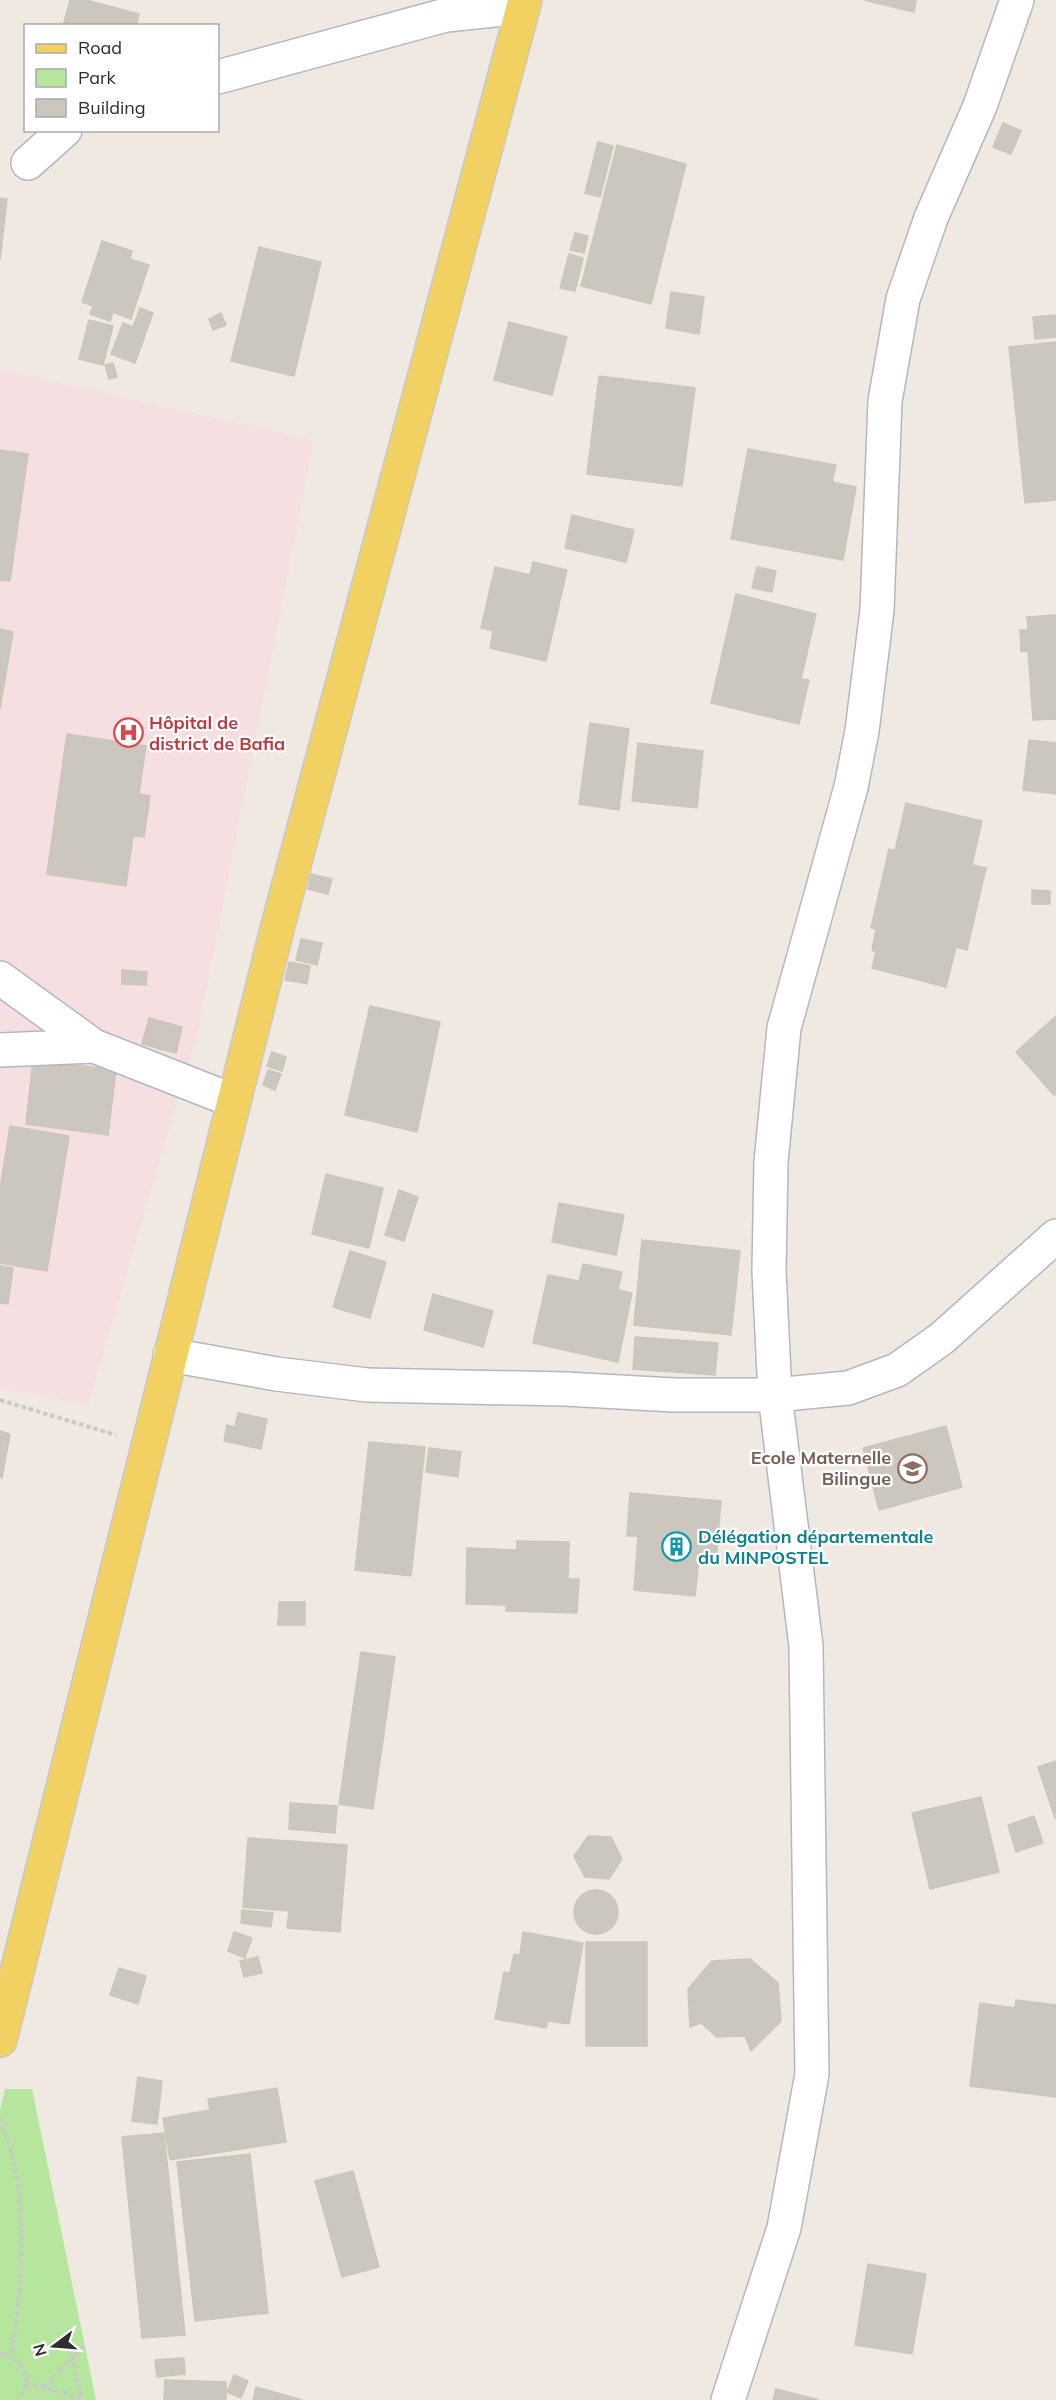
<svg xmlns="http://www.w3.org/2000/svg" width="1056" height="2400" font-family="Mulish,sans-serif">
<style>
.medical{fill:#f5dfe0}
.green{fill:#b6e59e}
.building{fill:#cbc7bf;stroke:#cbc5ba;stroke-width:1.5}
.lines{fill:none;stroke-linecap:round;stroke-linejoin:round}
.minor-casing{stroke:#b4b7c1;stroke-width:36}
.major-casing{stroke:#c9c9c9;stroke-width:36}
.path{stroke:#c9c9c9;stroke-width:4;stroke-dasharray:4.5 3;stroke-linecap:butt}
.minor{stroke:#fff;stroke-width:33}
.major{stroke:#f2d163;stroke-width:33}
.labels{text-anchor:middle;stroke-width:4.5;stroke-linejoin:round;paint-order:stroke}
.health-label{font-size:18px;font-weight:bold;fill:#be3a42;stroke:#fff;text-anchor:start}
.education-label{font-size:18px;font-weight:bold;fill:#785e54;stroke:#fff;text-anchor:end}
.culture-label{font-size:18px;font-weight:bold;fill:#0d838f;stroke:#fff;text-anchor:start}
</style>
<rect width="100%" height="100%" fill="#efe9e1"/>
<path class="medical" d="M0 369 314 440 199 1027 88 1405 0 1388Z"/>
<path class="green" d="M5 2089H32L96 2400H0V2110Z"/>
<path class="building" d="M70 0H86L139 14 136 26H63Z
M864 0H916L914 12Z
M1003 123 1021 131 1011 154 993 147Z
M598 142 613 146 600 197 585 193Z
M617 145 686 164 651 304 581 286Z
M0 198 7 199 0 260Z
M575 233 588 236 584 253 570 250Z
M102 241 132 251 130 259 149 265 131 319 113 312 110 321 90 314 93 306 82 302Z
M259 247 321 262 294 376 231 361Z
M569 254 583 258 575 291 560 288Z
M671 292 704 297 699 334 666 328Z
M140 308 153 313 135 363 111 354 123 323 133 327Z
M221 313 226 325 213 330 209 319Z
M1056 315V337L1035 339 1033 317Z
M89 320 113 326 103 365 79 359Z
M509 322 567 337 552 395 494 380Z
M1056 342V500L1025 503 1009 347Z
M113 363 117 377 109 379 105 365Z
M599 376 695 388 682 486 587 474Z
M748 449 836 465 832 482 856 487 843 560 731 539Z
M0 450 28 454 10 581 0 580Z
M572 515 634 530 626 562 565 548Z
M533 562 567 570 546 661 490 648 493 631 481 628 495 567 530 575Z
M757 567 776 571 772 592 752 588Z
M736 594 816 614 801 679 809 680 799 724 711 703Z
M1056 615V719L1033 720 1028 651 1021 652 1020 630H1028L1027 617Z
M0 629 13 632 0 709Z
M590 723 629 729 619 810 579 804Z
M67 734 146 746 139 794 150 796 144 837 133 836 126 886 47 874Z
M1029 740 1056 743V794L1023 790Z
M638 743 703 751 697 808 632 801Z
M906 803 982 821 972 865 986 868 967 950 956 947 946 987 872 968 876 952 872 950 876 929 871 928 889 849 895 851Z
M311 874 332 879 328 894 308 889Z
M1032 890 1050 891V904H1032Z
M301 939 322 943 317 965 296 960Z
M289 962 310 966 307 984 285 980Z
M122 970 147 972 146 985 122 984Z
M370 1006 440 1022 417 1132 345 1115Z
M1056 1016V1094L1054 1095 1016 1052Z
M149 1018 182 1027 176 1053 142 1044Z
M272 1052 286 1057 282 1071 267 1066Z
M33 1060 116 1070 108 1135 26 1124Z
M268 1070 281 1074 275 1090 263 1085Z
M10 1126 69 1136 47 1271 0 1263V1189Z
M326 1174 383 1188 369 1248 312 1234Z
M399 1190 418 1197 404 1241 385 1235Z
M559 1203 624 1215 616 1255 552 1242Z
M642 1240 740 1251 731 1335 634 1325Z
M350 1251 386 1262 370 1318 333 1307Z
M583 1264 622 1272 618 1290 632 1293 618 1362 533 1343 548 1275 579 1281Z
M0 1266 13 1268 8 1304 0 1303Z
M433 1294 493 1311 483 1347 424 1330Z
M635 1337 718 1343 715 1375 633 1369Z
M238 1413 267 1419 261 1449 224 1441 227 1425 235 1427Z
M946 1426 962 1487 879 1510 863 1448Z
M0 1431 10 1434 2 1478 0 1477Z
M369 1442 425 1447 411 1576 355 1570Z
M429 1448 461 1452 458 1477 426 1472Z
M630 1493 721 1501 716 1559 699 1558 695 1596 634 1590 638 1536H627Z
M517 1541 569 1542 568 1579H579L577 1613 506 1611V1605L466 1604 467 1548 517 1550Z
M279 1602H305V1625H278Z
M361 1652 395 1657 373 1809 339 1804Z
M1056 1761V1817L1055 1818 1038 1767Z
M981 1797 999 1872 930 1889 912 1813Z
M290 1803 337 1806 335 1833 289 1829Z
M1034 1816 1043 1843 1016 1852 1008 1825Z
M588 1836 611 1837 622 1859 609 1879 585 1877 574 1856Z
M248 1838 347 1845 340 1932 287 1928 289 1911 243 1907Z
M574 1912a22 22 0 1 1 44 0a22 22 0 1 1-44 0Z
M242 1910 273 1913 271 1927 241 1923Z
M234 1932 252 1938 245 1958 228 1951Z
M523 1932 583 1943 569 2024 548 2021 546 2028 495 2019 504 1972 510 1973 514 1954 520 1955Z
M586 1942H647V2046H586Z
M258 1957 262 1973 244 1977 240 1961Z
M750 1959 778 1983 781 2021 751 2051 745 2036 717 2037 701 2023 690 2027 688 1989 712 1961Z
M119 1968 146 1976 138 2004 110 1995Z
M1016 2000 1056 2005V2097L970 2086 980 2003 1015 2008Z
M138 2077 162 2081 157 2124 132 2121Z
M277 2088 286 2142 170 2160 163 2118 210 2110 208 2099Z
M164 2133 185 2335 142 2338 122 2137Z
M250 2154 268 2313 195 2321 177 2162Z
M353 2171 379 2267 342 2277 315 2181Z
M868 2264 926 2274 912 2354 855 2345Z
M184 2358 185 2374 157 2377 155 2360Z
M234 2375 248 2381 241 2398 227 2392Z
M165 2380 226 2382V2400H164Z
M256 2387 302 2400H253Z
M776 2389 819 2400H773Z"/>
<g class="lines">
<defs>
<path id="minor" d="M218 77 446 15 523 7
M28 163 65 130
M0 978 94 1046
M0 1050 94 1046 234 1101
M170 1355 277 1374 367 1385 565 1389 674 1395H775L848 1388 897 1370 941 1339 1056 1236
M728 2400 784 2228 812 2074 806 1646 775 1395 769 1271 771 1162 784 1028 851 787 862 731 877 610 885 401 903 299 931 218 980 106 1017 0"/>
<path id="major" d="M0 2040 277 929 525 0"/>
</defs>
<use href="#minor" class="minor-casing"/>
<use href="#major" class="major-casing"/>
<path class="path" d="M0 1400 116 1435
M0 2119C31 2194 23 2277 11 2356
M0 2354C23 2358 35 2381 18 2400
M26 2383 68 2394 82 2400
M44 2388 72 2357
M81 2397 72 2356 85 2346"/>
<use href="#minor" class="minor"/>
<use href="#major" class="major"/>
</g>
<defs>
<symbol id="hospital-ring" viewBox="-11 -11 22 22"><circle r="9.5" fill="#fff" stroke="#e0444e" stroke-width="1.5"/><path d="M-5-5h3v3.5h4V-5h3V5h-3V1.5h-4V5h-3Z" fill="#e0444e"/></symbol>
<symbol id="school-ring" viewBox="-11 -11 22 22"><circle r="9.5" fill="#fff" stroke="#8d6e63" stroke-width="1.5"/><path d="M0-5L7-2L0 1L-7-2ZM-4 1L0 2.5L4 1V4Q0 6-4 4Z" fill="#8d6e63"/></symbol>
<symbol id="building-ring" viewBox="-11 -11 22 22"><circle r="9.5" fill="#fff" stroke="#0f9aa8" stroke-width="1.5"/><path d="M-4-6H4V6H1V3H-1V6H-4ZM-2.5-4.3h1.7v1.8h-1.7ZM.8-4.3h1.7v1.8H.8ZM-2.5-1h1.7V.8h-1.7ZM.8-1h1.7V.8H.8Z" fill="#0f9aa8"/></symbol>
</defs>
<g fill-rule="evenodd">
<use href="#hospital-ring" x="112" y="716" width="33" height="33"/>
<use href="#school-ring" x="896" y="1452" width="33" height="33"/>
<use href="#building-ring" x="660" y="1530" width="33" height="33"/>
</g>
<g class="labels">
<g class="health-label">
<text x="149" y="729">Hôpital de<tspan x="149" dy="21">district de Bafia</tspan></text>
</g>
<g class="education-label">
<text x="891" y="1464">Ecole Maternelle<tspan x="891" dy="21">Bilingue</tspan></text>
</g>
<g class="culture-label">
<text x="698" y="1543">Délégation départementale<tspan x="698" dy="21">du MINPOSTEL</tspan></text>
</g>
</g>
<rect x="24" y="24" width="195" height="108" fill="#ffffff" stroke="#ababab" stroke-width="1.5"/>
<rect x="36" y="44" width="30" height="9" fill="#f2d163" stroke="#ababab" stroke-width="1.5"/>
<text x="78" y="54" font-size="18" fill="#2e2e2e">Road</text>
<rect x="36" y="69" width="30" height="18" fill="#b6e59e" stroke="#ababab" stroke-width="1.5"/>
<text x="78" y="84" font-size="18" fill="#2e2e2e">Park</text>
<rect x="36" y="99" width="30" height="18" fill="#cbc7bf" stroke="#ababab" stroke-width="1.5"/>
<text x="78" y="114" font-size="18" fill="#2e2e2e">Building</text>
<g transform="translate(54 2346) rotate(254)" stroke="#ffffff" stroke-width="4.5" paint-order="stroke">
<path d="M0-4.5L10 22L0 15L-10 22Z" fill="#2e2e2e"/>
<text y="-9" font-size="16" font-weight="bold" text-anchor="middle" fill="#2e2e2e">N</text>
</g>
</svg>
